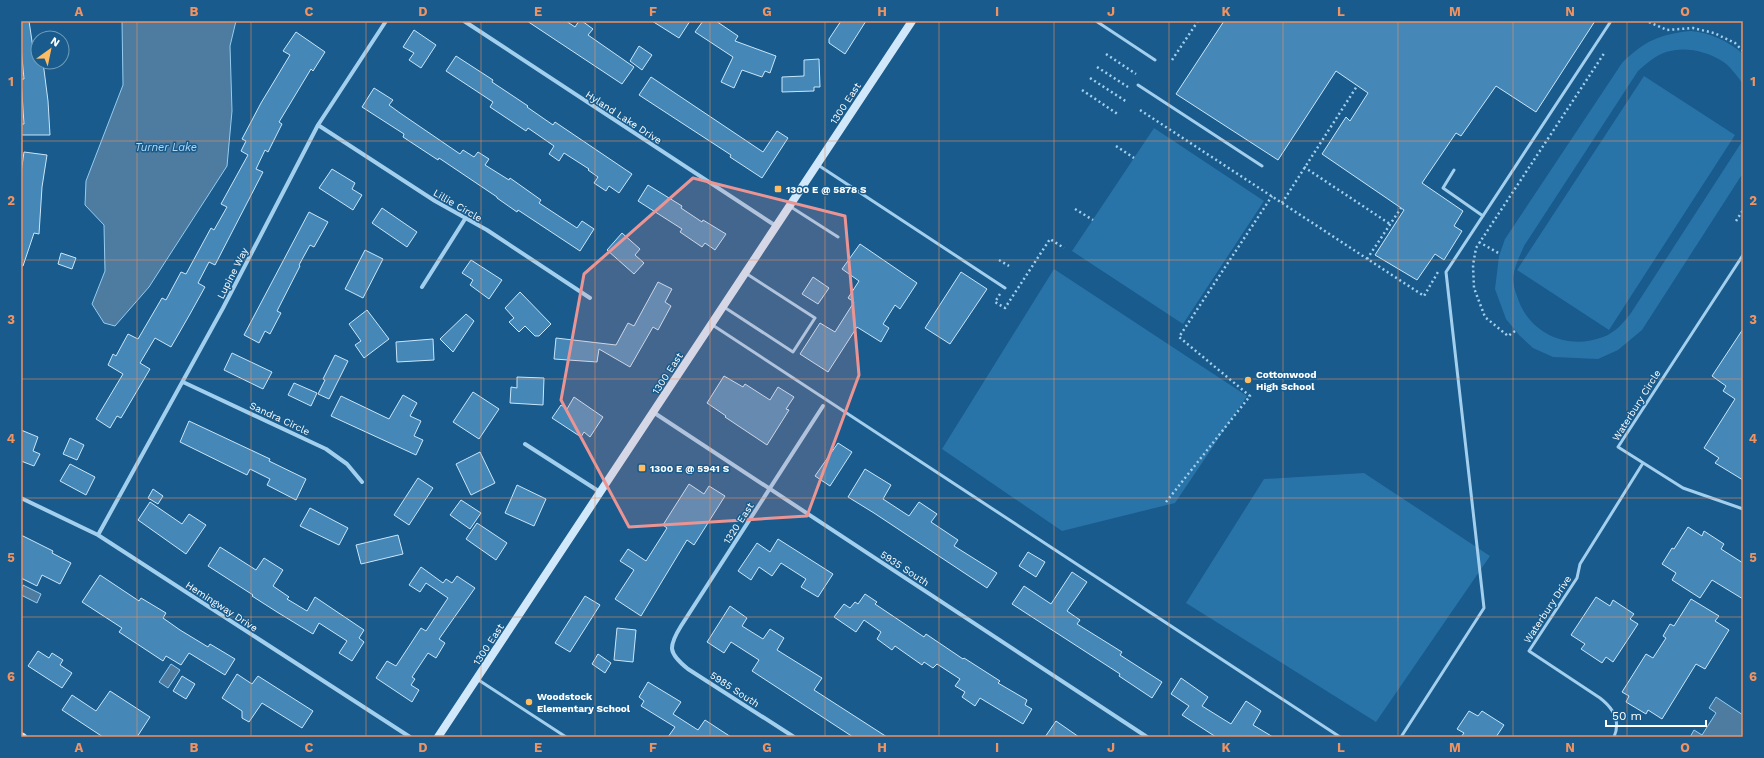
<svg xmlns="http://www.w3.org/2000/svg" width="1764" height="758" font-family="'Work Sans',sans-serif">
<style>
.green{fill:#2874a9}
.water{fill:#4d7ca0;stroke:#96ccf1}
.building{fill:#4587b7;stroke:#c9e6fa}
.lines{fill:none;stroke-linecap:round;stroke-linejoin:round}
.path{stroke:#a3cfee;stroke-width:2.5;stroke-dasharray:2 3;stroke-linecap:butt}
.lane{stroke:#a3cfee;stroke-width:3}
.street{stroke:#a3cfee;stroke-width:4}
.secondary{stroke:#d1e8fa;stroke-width:8}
.marked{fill:#ea9494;fill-opacity:0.2;stroke:#ea9494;stroke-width:3;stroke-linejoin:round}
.grid{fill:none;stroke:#f09361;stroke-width:1;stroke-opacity:0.55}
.poi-dot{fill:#ffbc61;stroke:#185b8c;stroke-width:1.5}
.labels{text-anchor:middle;stroke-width:3;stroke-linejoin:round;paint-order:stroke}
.street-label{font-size:10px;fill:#fff;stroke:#185b8c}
.poi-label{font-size:10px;font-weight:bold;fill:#fff;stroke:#185b8c;text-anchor:start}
.water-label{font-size:11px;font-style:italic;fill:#afd9f5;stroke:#185b8c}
.neatline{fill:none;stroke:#f09361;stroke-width:1.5}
.grid-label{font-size:13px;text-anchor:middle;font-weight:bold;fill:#f09361}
</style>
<rect width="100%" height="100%" fill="#185b8c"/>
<path class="green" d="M1691 31C1711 33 1728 41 1743 54V84C1737 76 1730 66 1722 61 1706 51 1685 46 1666 52 1656 55 1646 64 1638 71L1524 246C1520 256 1514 267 1513 278 1513 284 1515 291 1517 296 1528 333 1567 351 1603 337 1615 333 1624 322 1631 313L1743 140V173L1642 330 1618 350 1598 359 1553 357 1533 348 1519 335 1506 319 1495 289 1499 256 1505 239 1622 63C1644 41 1660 34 1691 31Z
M1644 76 1735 135 1609 330 1517 270Z
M1154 128 1264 201 1183 324 1072 251Z
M1054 269 1247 396 1175 503 1062 531 942 449Z
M1364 473 1490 556 1376 722 1186 603 1264 479Z"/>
<path class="water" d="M122 21H236L230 46 232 111 227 166 149 287 115 326 104 323 92 304 105 271 104 225 85 205 86 181 123 85Z
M23 585 41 594 37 603 21 595Z
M171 664 180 670 168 688 159 682Z
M1716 697 1743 715V737H1690L1694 730 1702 735 1716 713 1709 708Z"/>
<path class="building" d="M21 21H29L34 55H38V62H43L48 101 50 135H21V124H24L21 79H24L21 47Z
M527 21H566L575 27 579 21H582L593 29 588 35 634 67 622 84Z
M652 21H690L679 38Z
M703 21H716L738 36 735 41 776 56 770 73 765 71 762 77 742 70 734 88 721 82 733 57 695 32Z
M841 21H866L845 54 829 43V39Z
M1224 21H1595L1536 112 1496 86 1461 136 1456 133 1422 183 1463 211 1454 226 1462 231 1444 260 1435 254 1417 280 1375 255 1404 210 1322 154 1346 117 1350 121 1368 93 1336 71 1278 160 1176 94Z
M414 30 436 45 421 68 409 60 414 53 403 47Z
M296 32 325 52 313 71 311 69 279 122 282 124 268 152 265 150 256 169 263 172 215 265 209 262 198 283 205 287 190 314 171 347 155 338 140 363 150 369 121 418 117 416 110 428 96 419 123 374 108 365 113 354 116 356 128 334 138 339 162 298 166 300 181 272 186 274 211 228 214 230 227 207 221 204 248 155 241 151 246 141 242 139 261 103 290 55 283 51Z
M639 46 652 55 642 70 630 61Z
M456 56 493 80 492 82 528 106 527 107 553 125 555 122 632 174 619 193 609 186 606 191 594 183 598 177 588 170 589 169 564 153 559 161 549 154 554 146 528 128 526 131 490 107 493 102 446 71Z
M819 59 820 87H814V91L782 92V77L804 76V60Z
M651 77 763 152 777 131 788 138 762 178 730 157 731 155 639 95Z
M374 88 393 100 389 105 400 113 460 154 463 150 474 157 478 152 489 159 485 165 509 180 510 178 541 200 539 203 577 228 582 221 594 229 580 251 518 210 517 212 497 198V197L439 158 438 160 403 137 404 134 362 107Z
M24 152 47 155 42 187 39 234 34 233 23 266H21V173Z
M332 169 355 183 352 189 362 195 353 210 319 188Z
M648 185 682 206 681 208 702 222 703 220 726 234 715 250 705 243 702 247 680 232 682 229 638 201Z
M382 208 417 232 407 247 372 223Z
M309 212 328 222 314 247 310 245 299 265 300 266 277 311 281 313 270 334 265 331 259 343 244 335Z
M622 233 640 249 635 255 644 263 634 274 607 250Z
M860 244 917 283 900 309 895 305 883 324 889 328 881 342 857 327 828 372 800 354 820 323 835 332 854 302 848 298 859 281 842 269Z
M365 250 383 259 363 298 345 289Z
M61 253 76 258 72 269 58 264Z
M471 260 502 280 489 299 470 285 473 280 462 273Z
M961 272 987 289 950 344 925 328Z
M813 277 829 288 818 304 802 294Z
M658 282 672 289 665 302 671 306 658 330 653 327 630 367 599 349 597 362 554 359 556 338 616 345 628 323 634 326Z
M520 292 551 324 539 336H535L525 326 519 332 509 322 514 318 505 308Z
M367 310 389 339 364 358 355 345 361 341 349 324Z
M466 314 474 321 453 352 440 339Z
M1743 329V480L1715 463 1719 458 1704 448 1735 399 1723 391 1726 386 1712 376Z
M433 339 434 360 397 362 396 342Z
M232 353 272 372 263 389 224 370Z
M335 355 348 361 329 399 318 394 325 380 323 379Z
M724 376 743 387 745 384 770 400 778 387 794 397 786 409 789 410 767 445 725 417 726 416 707 403Z
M517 377 544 378 543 405 510 403 511 387 517 388Z
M294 383 317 393 311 406 288 395Z
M473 392 499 409 479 439 453 422Z
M403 395 417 403 410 416 421 421 414 436 423 440 416 455 331 416 341 396 389 419Z
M574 397 603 417 590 437 584 432 581 437 552 418 561 405 567 409Z
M189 421 270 459 269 461 306 479 296 500 267 485 270 479 250 469 247 475 180 442Z
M21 430 38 437 33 451 40 454 34 466 21 461Z
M70 438 84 445 77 460 63 454Z
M838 443 852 452 830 486 815 476Z
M480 452 495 483 471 495 456 464Z
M70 464 95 477 86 495 60 481Z
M865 469 891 485 883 499 909 516 919 502 937 514 931 522 958 540 954 546 997 573 987 588 874 513 848 497Z
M418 478 433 488 409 525 394 515Z
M689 484 704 494 709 486 725 496 694 545 687 540 641 616 615 599 634 570 620 561 628 549 646 561 667 528 663 525Z
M517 485 546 499 534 526 505 513Z
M153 489 163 496 158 504 148 498Z
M461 500 481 513 470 529 450 515Z
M150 502 182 524 189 514 206 525 186 554 138 520Z
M310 508 348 528 339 545 300 526Z
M477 523 507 543 496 560 466 539Z
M1688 527 1702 536 1704 531 1724 544 1721 549 1743 563V599L1712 580 1700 598 1672 580 1676 573 1662 564 1672 548 1674 549Z
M21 535 53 551 52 553 71 563 60 584 42 575 37 586 21 578Z
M398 535 403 554 361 564 356 545Z
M778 539 833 574 818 597 801 587 806 579 781 563 772 576 759 567 751 580 738 571 757 543 770 552Z
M220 547 256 570 264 558 283 570 273 586 289 597 287 599 307 611 315 597 364 630 359 638 364 642 352 661 339 653 347 641 319 623 313 634 277 612 252 596 253 595 208 566Z
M1028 552 1045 562 1036 577 1019 566Z
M421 567 443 583 446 579 452 583 457 576 475 588 439 639 445 643 436 658 428 653 412 677 415 679 411 685 419 690 412 702 376 678 387 661 396 666 421 628 426 631 448 598 426 583 420 592 409 585Z
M1072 572 1087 582 1067 611 1080 620 1077 624 1122 652 1120 655 1162 682 1152 698 1119 676 1120 674 1012 604 1024 586 1051 604Z
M100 575 139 601 141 598 166 613 163 618 180 630 208 647 210 644 235 659 225 675 189 653 181 665 166 656 163 661 119 632 122 628 82 602Z
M865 594 877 602 875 604 924 637 926 634 963 659 964 658 1000 681 998 683 1027 700 1025 705 1032 709 1023 724 980 698 975 706 962 697 965 692 955 686 960 679 937 664 933 668 924 662 922 665 895 646 892 650 877 639 881 632 864 620 856 632 834 617 844 604 850 608 855 602 858 604Z
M585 596 600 605 570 652 555 643Z
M1596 597 1610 606 1613 600 1634 614 1630 619 1638 624 1613 662 1606 657 1602 663 1581 649 1585 644 1571 635Z
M1691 599 1719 616 1715 621 1729 630 1705 669 1696 664 1662 719 1648 710 1646 714 1626 702 1629 696 1622 692 1646 654 1653 658 1666 638 1663 636 1670 624 1674 626Z
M730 606 747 618 742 626 763 639 770 629 784 638 777 650 822 678 814 690 887 737H853L752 671 759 660 731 642 724 653 707 642Z
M617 628 636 630 633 662 614 660Z
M38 651 49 658 52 653 63 660 60 665 72 673 62 688 28 666Z
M598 654 611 663 605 673 592 664Z
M237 674 252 684 258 676 313 711 302 728 262 703 249 722 242 718V711L222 698Z
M182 676 195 684 186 699 173 691Z
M1181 678 1208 697 1202 706 1231 724 1246 701 1261 711 1253 725 1273 737H1216L1182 715 1189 706 1171 694Z
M648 682 681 702 673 714 698 730 705 720 731 737H668L675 727 641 706 644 701 639 697Z
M110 691 150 717 137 737H103L62 710 72 695 96 711Z
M1469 711 1478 716 1482 711 1504 725 1496 737H1461L1464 733 1457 729Z
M1056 721 1079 737H1045Z"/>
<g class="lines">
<path class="path" d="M1649 22 1667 30 1693 28 1714 33 1735 43 1743 51
M1106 54 1136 74
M1172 60 1198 21
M1097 67 1128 87
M1090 78 1127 102
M1082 90 1119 115
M1140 110 1424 296 1438 272
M1116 146 1134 158
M1304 167 1390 224
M1282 203 1357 86
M1075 209 1093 220
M1736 221 1743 210
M1479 242 1500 254
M1367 259 1401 208
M999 260 1009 266
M1000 294 995 302 1005 308 1050 239 1064 248
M1515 331 1508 336 1485 317 1474 288 1473 265 1476 248 1605 52
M1166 502 1250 396 1179 337 1272 196"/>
<path class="lane" d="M1096 21 1155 60
M1138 85 1262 166
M818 165 1005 288
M1454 170 1443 188 1483 216
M791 207 838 237
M1743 255 1618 447 1683 488 1743 509
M724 307 793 352 815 318 747 274
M711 324 1340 737
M477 679 566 737
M1401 737 1484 608 1446 272 1611 21
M1614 737C1621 721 1613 708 1600 698L1529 651 1577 578 1580 564 1643 463"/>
<path class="street" d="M464 21 776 226
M318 125 435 201 487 230 590 298
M422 287 465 219
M183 382 326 449 347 464 362 482
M653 412 1147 737
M525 444 600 492
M21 498 98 535 410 737
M98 535 223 308 318 125 386 21
M794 737 688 669C668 653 668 647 681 626L823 406"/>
<path class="secondary" d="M21 736 23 737
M438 737 912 21"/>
</g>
<path class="marked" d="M693 178 845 216 859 375 807 516 629 527 561 400 584 274Z"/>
<path class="grid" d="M137 21V737M251 21V737M366 21V737M481 21V737M595 21V737M710 21V737M825 21V737M939 21V737M1054 21V737M1169 21V737M1283 21V737M1398 21V737M1513 21V737M1627 21V737M21 141H1743M21 260H1743M21 379H1743M21 498H1743M21 617H1743"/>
<g class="poi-dot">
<rect x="774" y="185" width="8" height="8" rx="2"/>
<circle cx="1248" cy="380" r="4"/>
<rect x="638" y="464" width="8" height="8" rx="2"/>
<circle cx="529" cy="702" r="4"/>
</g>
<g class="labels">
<g class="street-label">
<text transform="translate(845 103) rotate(-57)" y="4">1300 East</text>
<text transform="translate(624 117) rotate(33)" y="4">Hyland Lake Drive</text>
<text transform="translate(458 205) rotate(30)" y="4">Lillie Circle</text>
<text transform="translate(232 273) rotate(-63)" y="4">Lupine Way</text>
<text transform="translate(667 373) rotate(-57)" y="4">1300 East</text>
<text transform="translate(1636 405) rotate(-58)" y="4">Waterbury Circle</text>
<text transform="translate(280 418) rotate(25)" y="4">Sandra Circle</text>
<text transform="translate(738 523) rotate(-57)" y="4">1320 East</text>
<text transform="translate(905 568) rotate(33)" y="4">5935 South</text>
<text transform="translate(222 606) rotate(33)" y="4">Hemingway Drive</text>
<text transform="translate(1547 609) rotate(-57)" y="4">Waterbury Drive</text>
<text transform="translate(488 644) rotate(-57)" y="4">1300 East</text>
<text transform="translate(735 689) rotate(33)" y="4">5985 South</text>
</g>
<g class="poi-label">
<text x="786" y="193">1300 E @ 5878 S</text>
<text x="1256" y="378">Cottonwood<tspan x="1256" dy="12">High School</tspan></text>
<text x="650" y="472">1300 E @ 5941 S</text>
<text x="537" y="700">Woodstock<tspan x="537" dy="12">Elementary School</tspan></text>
</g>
<g class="water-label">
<text x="166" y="151">Turner Lake</text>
</g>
</g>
<rect width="1764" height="758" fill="none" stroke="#185b8c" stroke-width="44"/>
<g transform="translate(50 50) rotate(33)"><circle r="19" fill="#185b8c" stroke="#749dba"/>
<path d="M0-3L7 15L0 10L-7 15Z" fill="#ffbc61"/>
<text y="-6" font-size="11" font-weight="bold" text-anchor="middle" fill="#ffffff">N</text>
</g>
<path d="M1606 720v6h100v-6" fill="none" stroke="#ffffff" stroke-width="2"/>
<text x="1612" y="720" font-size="12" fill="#ffffff" stroke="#185b8c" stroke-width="3" paint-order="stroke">50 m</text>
<rect x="22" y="22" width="1720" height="714" class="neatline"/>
<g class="grid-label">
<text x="79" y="16">A</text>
<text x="194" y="16">B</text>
<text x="309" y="16">C</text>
<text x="423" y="16">D</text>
<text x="538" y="16">E</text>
<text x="653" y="16">F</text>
<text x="767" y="16">G</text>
<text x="882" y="16">H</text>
<text x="997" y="16">I</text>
<text x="1111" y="16">J</text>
<text x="1226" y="16">K</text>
<text x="1341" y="16">L</text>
<text x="1455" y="16">M</text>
<text x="1570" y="16">N</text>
<text x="1685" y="16">O</text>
<text x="11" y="86">1</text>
<text x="1753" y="86">1</text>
<text x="11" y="205">2</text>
<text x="1753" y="205">2</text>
<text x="11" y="324">3</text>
<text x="1753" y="324">3</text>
<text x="11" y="443">4</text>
<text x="1753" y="443">4</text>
<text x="11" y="562">5</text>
<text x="1753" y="562">5</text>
<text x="11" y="681">6</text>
<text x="1753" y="681">6</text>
<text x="79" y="752">A</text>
<text x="194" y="752">B</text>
<text x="309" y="752">C</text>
<text x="423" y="752">D</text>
<text x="538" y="752">E</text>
<text x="653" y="752">F</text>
<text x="767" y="752">G</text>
<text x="882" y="752">H</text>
<text x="997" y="752">I</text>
<text x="1111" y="752">J</text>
<text x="1226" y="752">K</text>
<text x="1341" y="752">L</text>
<text x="1455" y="752">M</text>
<text x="1570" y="752">N</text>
<text x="1685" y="752">O</text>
</g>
</svg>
